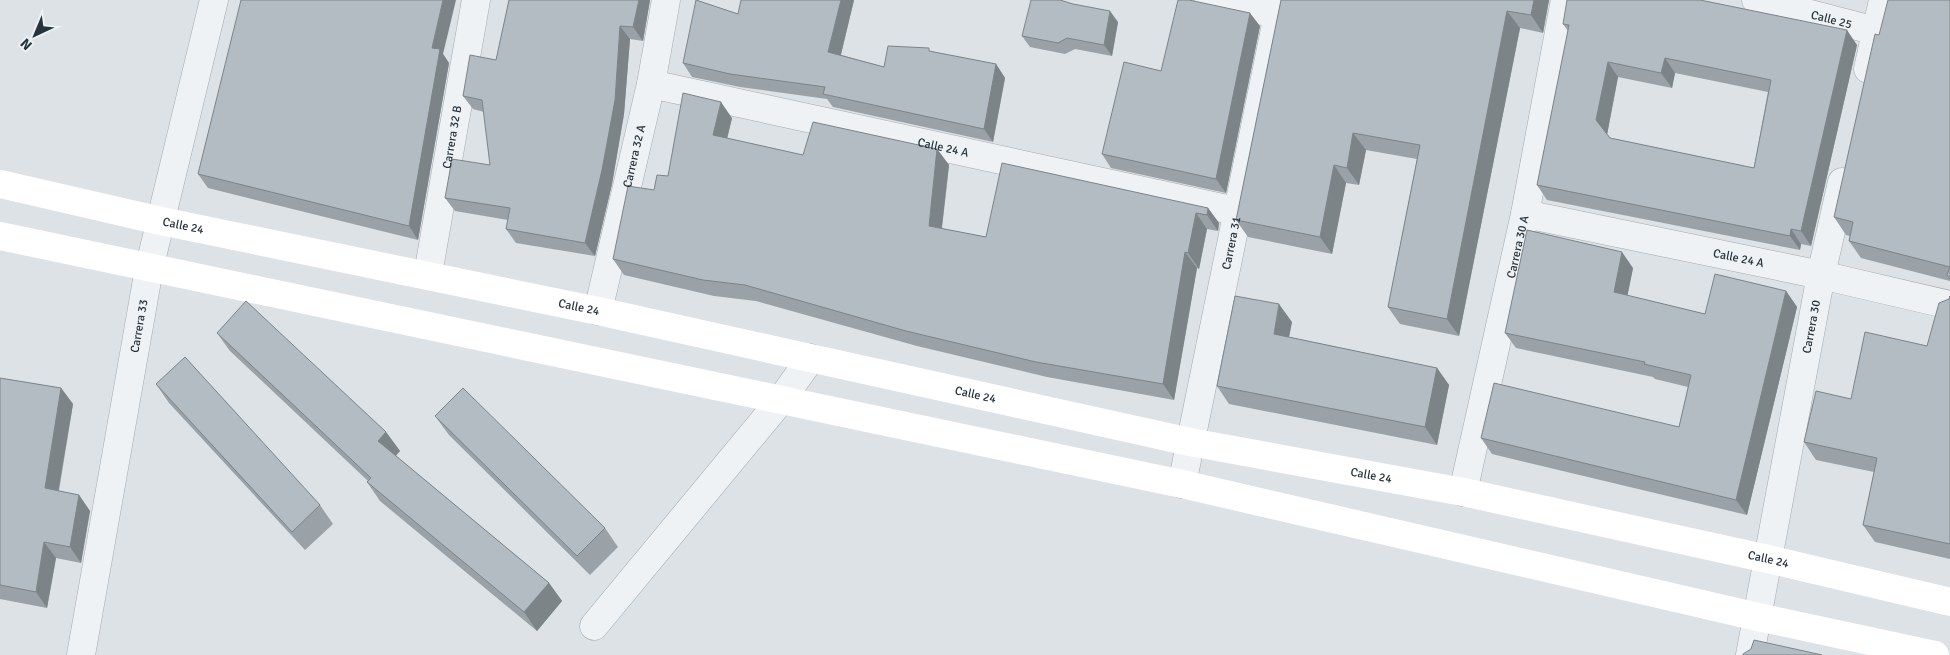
<svg xmlns="http://www.w3.org/2000/svg" width="1950" height="655" font-family="Signika,sans-serif">
<style>
.lines{fill:none;stroke-linecap:round;stroke-linejoin:round}
.street-casing{stroke:#a2aab0;stroke-width:29}
.street{stroke:#eff2f5;stroke-width:28}
.secondary{stroke:#fff;stroke-width:28}
.wall{fill:#9aa2a8;fill-rule:evenodd}
.shaded-wall{fill:#7d8488}
.building{fill:#b3bcc3;stroke:#7d8488;fill-rule:evenodd}
.labels{text-anchor:middle;stroke-width:5;stroke-linejoin:round;paint-order:stroke}
.street-label{font-size:12px;fill:#26333c;stroke:#ebf1f4}
</style>
<rect width="100%" height="100%" fill="#dce2e6"/>
<g class="lines">
<defs>
<g id="street">
<path d="M1209 0 1277 14"/>
<path id="s1" d="M1756 0 1876 31"/>
<path d="M1868 69 1883 0"/>
<path id="s2" d="M651 84 1236 211"/>
<path id="s3" d="M1525 214 1821 275 1950 305"/>
<path id="s4" d="M428 274 476 0"/>
<path id="s5" d="M598 311 651 84 666 0"/>
<path id="s6" d="M1182 484 1281 0"/>
<path id="s7" d="M1463 492 1525 214 1565 0"/>
<path d="M594 626 781 400 811 358"/>
<path id="s8" d="M81 655 149 269 214 0"/>
<path id="s9" d="M1750 655 1821 275 1842 182"/>
</g>
</defs>
<use href="#street" class="street-casing"/>
<use href="#street" class="street"/>
<g class="secondary">
<path id="s10" d="M0 184 161 221 598 311 1190 442 1463 492 1768 559 1950 602"/>
<path d="M0 236 1182 484 1758 617 1935 655"/>
</g>
</g>
<path class="wall" d="M509 0H650L643 41 630 39 624 114 612 184 595 256 516 243 506 229 508 220 455 211 445 198 490 165 484 112 473 109 463 96 496 60Z
M854 0 841 55 884 67 932 52 996 64 1005 78 993 142 833 107 827 99 740 87 692 77 683 63 738 14Z
M1281 0H1549L1543 33 1520 28 1459 336 1400 324 1388 307 1417 159 1366 150 1359 185 1346 183 1332 254 1248 237 1236 220Z
M1950 0V281L1861 258 1849 241 1850 236 1846 235 1834 217Z
M1118 22 1112 56 1075 49 1065 54 1030 47 1022 36Z
M1563 24 1857 45 1811 246 1801 244 1800 250 1547 200 1537 185 1568 31ZM1675 73 1768 92 1754 168 1610 138 1607 134 1618 77 1672 88Z
M1260 26 1226 193 1111 168 1102 154 1161 71Z
M443 54 449 63 418 240 208 188 198 174Z
M732 118 727 139 803 155 937 149 949 165 942 229 986 237 1208 208 1219 223 1218 231 1207 229 1199 269 1197 268 1174 400 1047 377 917 346 756 301 714 296 624 275 613 259 654 190 668 176Z
M1633 268 1627 296 1705 314 1786 291 1797 307 1747 515 1492 454 1481 438 1679 427 1688 387 1655 379 1653 377 1516 348 1505 333Z
M1950 296V559L1875 542 1863 525 1874 472 1816 460 1804 442 1851 399 1927 346Z
M1292 322 1289 337 1437 368 1449 385 1437 445 1229 404 1217 386Z
M217 333 386 432 400 451 396 456 549 583 562 601 537 631 380 501 367 482 368 481 230 351Z
M0 378 61 388 73 404 59 491 79 495 90 511 81 563 56 558 47 608 0 599Z
M156 384 320 505 333 524 305 550 169 403Z
M435 416 605 528 618 547 590 575 449 435Z"/>
<path class="shaded-wall" d="M443 0H456L443 54 449 63 418 240 409 226 432 48Z
M639 0H650L643 41 633 27Z
M841 0H854L838 66 828 52Z
M1534 0H1549L1543 33 1531 15Z
M1110 11 1118 22 1112 56 1104 45Z
M1507 11 1520 28 1459 336 1447 319Z
M1250 13 1260 26 1226 193 1216 179Z
M620 26 630 39 624 114 612 184 595 256 585 243Z
M1847 30 1857 45 1811 246 1801 231Z
M1665 58 1675 73 1672 88 1661 73Z
M1608 62 1618 77 1607 135 1596 120Z
M996 64 1005 78 993 142 984 129Z
M721 102 732 118 724 151 713 135Z
M1353 133 1366 150 1359 185 1347 168Z
M937 149 949 165 940 242 929 226Z
M1334 165 1346 183 1332 254 1320 237Z
M1208 208 1219 223 1218 231 1207 215Z
M1196 213 1207 229 1199 269 1188 253Z
M1791 229 1801 244 1800 250 1790 236Z
M1185 252 1197 268 1174 400 1163 384Z
M1622 252 1633 268 1625 308 1614 292Z
M1786 291 1797 307 1747 515 1736 500Z
M1279 304 1292 322 1286 351 1274 334Z
M1437 368 1449 385 1437 445 1425 427Z
M61 388 73 404 56 504 45 488Z
M386 432 400 451 391 460 378 441Z
M79 495 90 511 81 563 70 547Z
M44 542 56 558 47 608 36 592Z
M549 583 562 601 537 631 524 612Z"/>
<path class="building" d="M241 0H443L432 48 440 49 409 226 198 174Z
M509 0H639L633 27 620 26 615 100 602 170 585 243 506 229 510 208 445 198 452 159 490 165 482 100 463 96 470 55 496 60Z
M696 0 738 14 741 0H841L828 52 884 67 888 46 929 48V51L996 64 984 129 823 94 825 87 730 74 683 63Z
M1031 0H1060L1073 4 1110 11 1104 45 1067 38 1058 43 1022 36Z
M1178 0H1189L1250 13 1216 179 1102 154 1124 62 1161 71Z
M1281 0H1534L1531 15 1507 11 1447 319 1388 307 1420 145 1353 133 1347 168 1334 165 1320 237 1236 220Z
M1567 0H1700L1847 30 1801 231 1791 229 1790 236 1537 185 1569 25 1563 24ZM1665 58 1771 80 1754 168 1610 138 1596 120 1608 62 1661 73Z
M1888 0H1950V279L1947 275 1950 267 1849 241 1853 222 1834 217 1875 34 1879 35Z
M683 93 721 102 713 135 803 155 813 122 937 149 929 226 986 237 1002 163 1208 208 1207 215 1196 213 1188 253 1185 252 1163 384 1036 362 906 331 745 285 703 280 613 259 628 186 654 190 657 175 668 176Z
M1527 230 1622 252 1614 292 1705 314 1715 274 1786 291 1736 500 1481 438 1494 383 1679 427 1691 375 1644 364 1645 362 1505 333Z
M1235 296 1279 304 1274 334 1437 368 1425 427 1217 386Z
M1950 296V544L1863 525 1877 458 1804 442 1816 391 1851 399 1865 332 1927 346 1939 303 1949 299Z
M246 301 386 432 378 441 549 583 524 612 367 482 371 478 217 333Z
M185 357 320 505 292 532 156 384Z
M0 378 61 388 45 488 79 495 70 547 44 542 36 592 0 585Z
M463 388 605 528 577 556 435 416Z
M1754 640 1822 655H1743V654L1751 649Z"/>
<g class="labels">
<g class="street-label">
<text dy="4" stroke="none"><textPath href="#s1" startOffset="78">Calle 25</textPath></text>
<text dy="4" stroke="none"><textPath href="#s4" startOffset="139">Carrera 32 B</textPath></text>
<text dy="4" stroke="none"><textPath href="#s2" startOffset="299">Calle 24 A</textPath></text>
<text dy="4" stroke="none"><textPath href="#s5" startOffset="159">Carrera 32 A</textPath></text>
<text dy="4" stroke="none"><textPath href="#s10" startOffset="188">Calle 24</textPath></text>
<text dy="4" stroke="none"><textPath href="#s6" startOffset="246">Carrera 31</textPath></text>
<text dy="4" stroke="none"><textPath href="#s7" startOffset="251">Carrera 30 A</textPath></text>
<text dy="4" stroke="none"><textPath href="#s3" startOffset="218">Calle 24 A</textPath></text>
<text dy="4" stroke="none"><textPath href="#s10" startOffset="592">Calle 24</textPath></text>
<text dy="4" stroke="none"><textPath href="#s8" startOffset="334">Carrera 33</textPath></text>
<text dy="4" stroke="none"><textPath href="#s9" startOffset="334">Carrera 30</textPath></text>
<text dy="4" stroke="none"><textPath href="#s10" startOffset="998">Calle 24</textPath></text>
<text dy="4" stroke="none"><textPath href="#s10" startOffset="1402">Calle 24</textPath></text>
<text dy="4" stroke="none"><textPath href="#s10" startOffset="1808">Calle 24</textPath></text>
</g>
</g>
<g transform="translate(35 35) rotate(224)" stroke="#ebf1f4" stroke-width="4" paint-order="stroke">
<path d="M0-4L9 19L0 12L-9 19Z" fill="#26333c"/>
<text y="-8" font-size="14" font-weight="bold" text-anchor="middle" fill="#26333c">N</text>
</g>
</svg>
